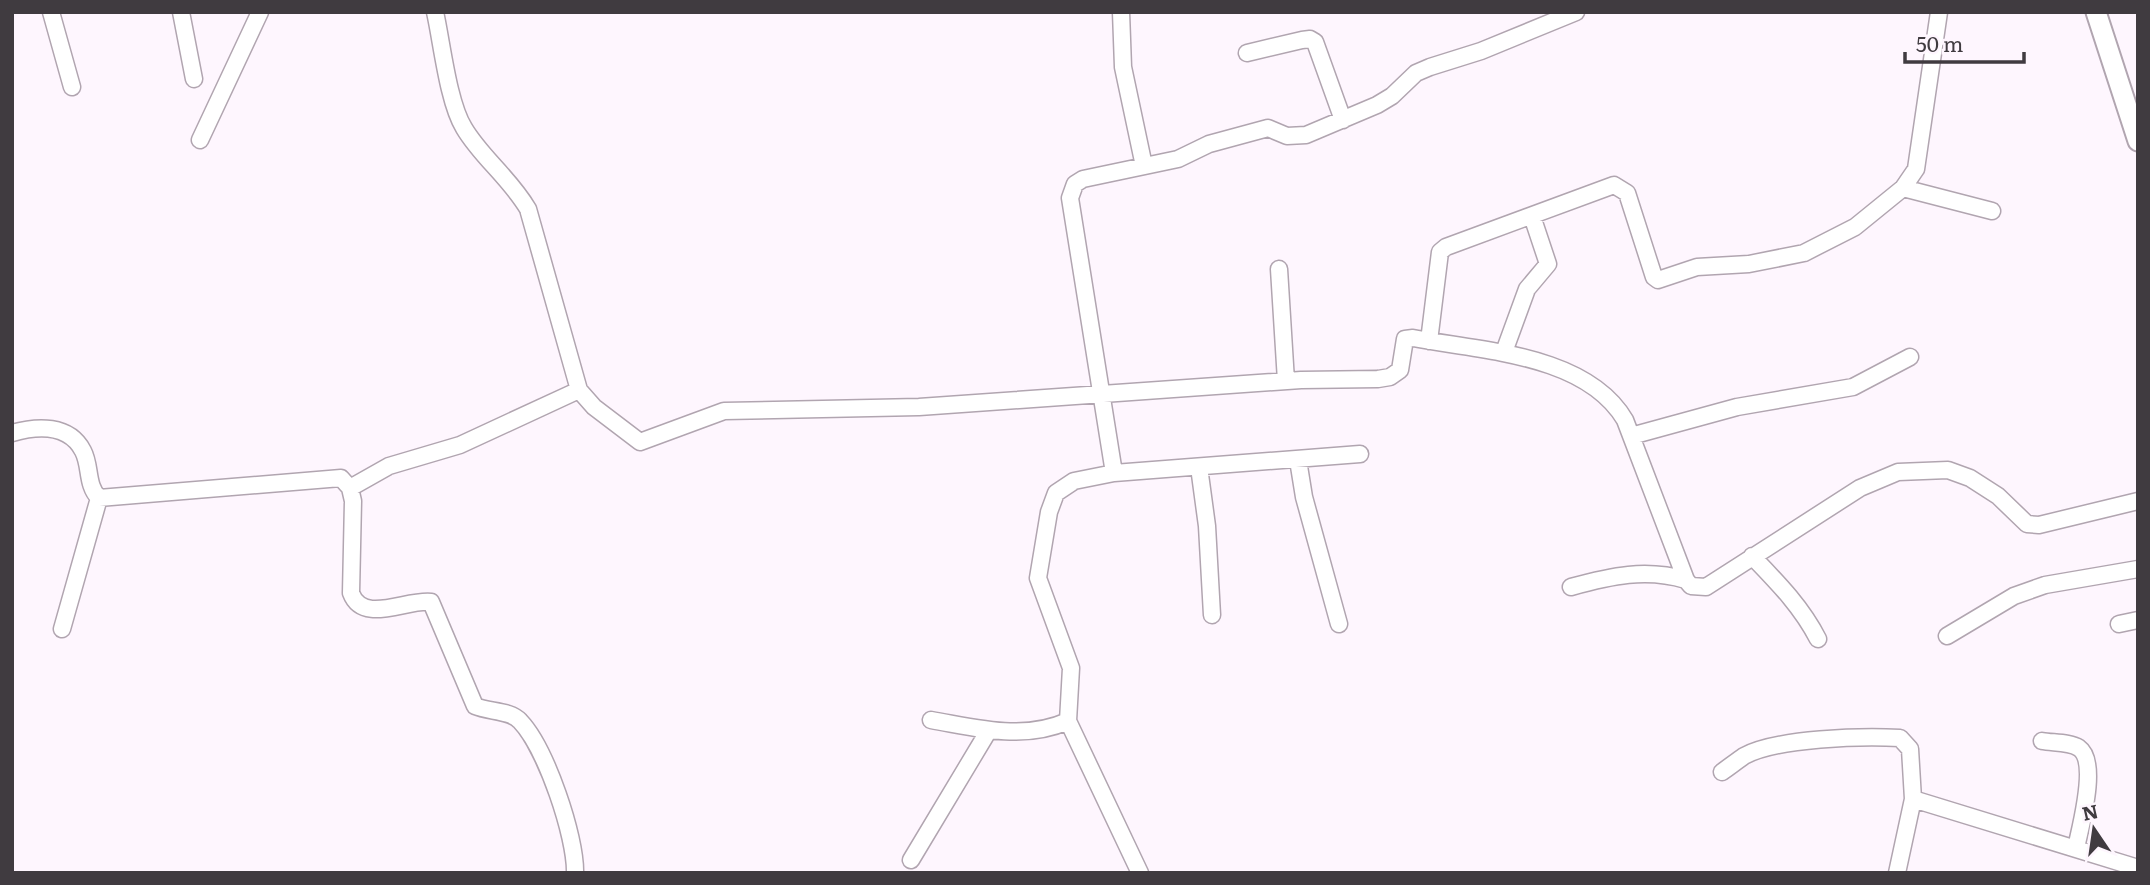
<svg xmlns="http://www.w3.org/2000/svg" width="2150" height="885" font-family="Literata,serif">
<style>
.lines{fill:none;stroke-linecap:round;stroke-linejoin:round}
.minor-casing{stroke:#b1a5b0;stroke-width:19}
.tertiary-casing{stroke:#b1a5b0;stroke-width:23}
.minor{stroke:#fff;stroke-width:16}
.tertiary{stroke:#fff;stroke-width:19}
</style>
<rect width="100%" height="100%" fill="#fef6fe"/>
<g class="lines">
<defs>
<path id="minor" d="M51 12 72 87
M181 12 194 79
M435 12C442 43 448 102 464 128 481 157 509 177 528 209L579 390 594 407 640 442 724 411 919 407 1301 380 1378 379 1390 377 1400 370 1405 339 1413 338C1481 351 1586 354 1625 420L1686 580 1691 586 1706 587 1860 488 1898 472 1948 470 1970 478 1998 496 2027 524 2039 525 2138 501
M1121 12 1123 67 1144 166
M1247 53 1302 40 1310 39 1315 42 1343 120
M200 140 260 12
M1903 188 1992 211
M1279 269 1286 381
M1429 341 1440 252 1446 247 1614 185 1627 193 1654 277 1658 280 1697 267 1749 264 1804 253 1855 227 1903 188 1916 169 1939 12
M1504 352 1527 289 1548 264 1532 216
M12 433C37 426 69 424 83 451 91 466 86 485 99 498L341 478 350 488 353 501 351 593C363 625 406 599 431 602L475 706C489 712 510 710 520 721 546 748 576 837 575 873
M1631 436 1737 407 1853 387 1910 357
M1298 460 1304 497 1339 624
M1199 467 1207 526 1212 615
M1114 473 1070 198 1075 184 1083 179 1178 159 1209 144 1268 128 1287 136 1306 135 1377 105 1392 96 1416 73 1430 67 1481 51 1576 12
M350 488 389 466 460 445 579 390
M1752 556C1777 582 1801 606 1818 639
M1571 587C1611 576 1646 568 1686 580
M2119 624 2138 620
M62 629 99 498
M1947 636 2014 596 2045 585 2138 569
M931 720C978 728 1023 741 1068 721
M2042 741C2053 743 2070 742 2079 748 2099 762 2080 828 2076 848
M1722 772C1729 767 1737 761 1744 756 1777 738 1862 736 1900 738L1910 749 1913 799 1897 873
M1913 799 2138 868
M911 860 989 730
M1140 873 1068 721 1071 668 1038 578 1049 512 1056 493 1074 481 1114 473 1360 454"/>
<path id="tertiary" d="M2096 12 2138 141"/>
</defs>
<use href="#minor" class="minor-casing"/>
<use href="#tertiary" class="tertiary-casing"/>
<use href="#minor" class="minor"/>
<use href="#tertiary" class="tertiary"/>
</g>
<rect width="2150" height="885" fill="none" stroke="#403b40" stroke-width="28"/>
<g transform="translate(2094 829) rotate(347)" stroke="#fef6fe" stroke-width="5" paint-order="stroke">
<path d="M0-5L12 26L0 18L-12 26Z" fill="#403b40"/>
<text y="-10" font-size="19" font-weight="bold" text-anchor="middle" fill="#403b40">N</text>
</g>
<path d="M1905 52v10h119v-10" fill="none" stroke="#403b40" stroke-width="3.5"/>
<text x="1916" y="52" font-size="21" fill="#403b40" stroke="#fef6fe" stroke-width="5" paint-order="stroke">50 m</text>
</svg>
